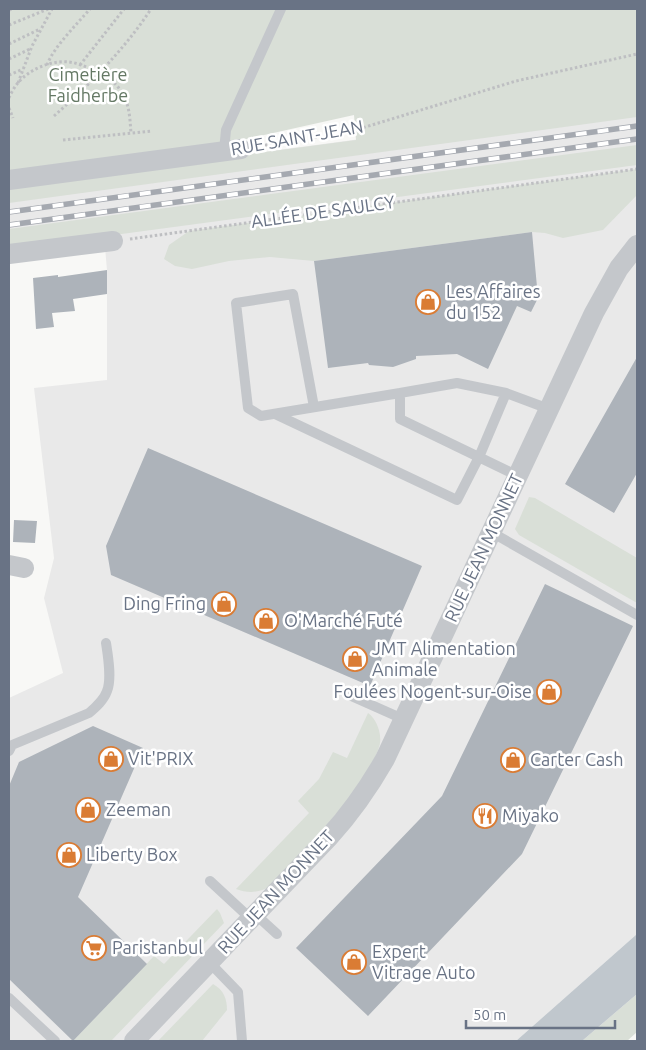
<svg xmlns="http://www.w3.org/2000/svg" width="646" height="1050" font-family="Ubuntu,sans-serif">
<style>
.built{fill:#e9e9e9}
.green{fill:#d9dfd7}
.water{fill:#c0c7cd}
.building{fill:#adb3ba}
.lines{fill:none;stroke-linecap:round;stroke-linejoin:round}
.path{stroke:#bebfc2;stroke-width:3;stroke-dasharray:2.5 2.5;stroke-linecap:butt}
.service{stroke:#c4c7cb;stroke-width:10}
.minor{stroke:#c4c7cb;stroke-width:20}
.rail-casing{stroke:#a5a9b0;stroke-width:5.5}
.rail{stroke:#fff;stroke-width:4;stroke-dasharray:11;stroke-linecap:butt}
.labels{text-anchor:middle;stroke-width:5;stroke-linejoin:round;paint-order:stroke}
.park-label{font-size:18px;fill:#647864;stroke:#fff}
.street-label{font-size:18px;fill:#697385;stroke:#fff}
.poi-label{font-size:18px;fill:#697385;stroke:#fff;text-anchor:start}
</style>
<rect width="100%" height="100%" fill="#f8f8f6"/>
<path class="built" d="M637 102V934L516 1041H9V698L63 673 44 598 54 558 34 388 107 380V270L104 236 9 250V186Z"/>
<path class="green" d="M9 9H637V117L9 203V186L356 140 354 115 242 140 9 171Z
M637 145V165L32 246 9 250V229Z
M637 169V195L603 230 563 238 545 233 532 232 314 261 270 257 229 261 192 269 175 266 164 259 169 245 189 231Z
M529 497 535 498 637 558V603L519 535 515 529Z
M368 713C377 719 383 736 379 747 377 755 371 764 367 771 341 815 302 851 267 888 257 893 247 893 236 889L309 813 298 801 319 779 333 752 347 758Z
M217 909 220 913 224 923 111 1041H73L154 956 164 964Z
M213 984C224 990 227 999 227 1010L202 1041H158Z
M637 994V1032L627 1041H582Z"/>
<path class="water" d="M637 934V994L582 1041H516Z"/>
<path class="building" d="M532 232 538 298 531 312 517 306 488 369 457 354 416 356V359L393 367 369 365 368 363 328 368 314 261Z
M107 270V294L73 299 75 311 52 313 54 327 36 329 33 278 58 275V277Z
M637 357V473L614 513 565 484Z
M148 448 422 566 370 686 111 575 106 546Z
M14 520 37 521 35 543 13 542Z
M545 584 633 626 522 854 368 1016 296 948 442 796Z
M93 726 143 748 78 897 147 964 73 1041 9 979V786L19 762Z"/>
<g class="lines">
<path class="path" d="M9 10 12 9
M9 25 48 9
M9 44 40 29
M9 59 30 49
M47 65C53 48 77 24 90 9
M80 65 124 9
M9 75 23 69
M18 83 32 46 52 9
M9 98C11 93 14 88 17 84 28 70 50 60 69 62 78 63 86 67 94 70 107 76 120 85 125 99 130 109 130 122 131 133
M9 108 13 118
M54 116C90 84 124 50 151 9
M63 140 152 131
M260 146 349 132 516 81 637 54
M130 239 637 169"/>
<path class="service" d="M224 151 226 130 281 9
M314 407 293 294 236 303 248 408 261 416 400 393
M275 414 457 500 479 457 506 393
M518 476 400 419V393L457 383 506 393 549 409
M491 532 637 615
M349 695 403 719
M9 751 12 745 89 713C96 707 104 700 107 691 112 679 108 656 106 643
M210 881 251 919
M255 914 277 934
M210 963 238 992 242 1041
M9 998 55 1041"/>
<path class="minor" d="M9 180 241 149
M9 254 113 241
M9 565 24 568
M134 1041 329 837C351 813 369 787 385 759L594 313 619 268 637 245"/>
<defs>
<path id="rail" d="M9 212 637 126
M9 225 637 139"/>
</defs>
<use href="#rail" class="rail-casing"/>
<use href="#rail" class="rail"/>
</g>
<defs>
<symbol id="shop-ring" viewBox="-11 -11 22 22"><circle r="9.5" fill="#fff" stroke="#da7c34" stroke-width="1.5"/><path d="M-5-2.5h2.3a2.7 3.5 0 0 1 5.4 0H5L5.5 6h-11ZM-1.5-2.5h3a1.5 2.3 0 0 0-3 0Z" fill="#da7c34"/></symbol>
<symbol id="restaurant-ring" viewBox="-11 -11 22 22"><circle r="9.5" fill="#fff" stroke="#da7c34" stroke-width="1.5"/><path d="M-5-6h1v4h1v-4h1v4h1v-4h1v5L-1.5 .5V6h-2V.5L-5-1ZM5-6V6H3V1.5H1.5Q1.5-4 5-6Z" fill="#da7c34"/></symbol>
<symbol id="supermarket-ring" viewBox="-11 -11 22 22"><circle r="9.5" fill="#fff" stroke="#da7c34" stroke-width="1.5"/><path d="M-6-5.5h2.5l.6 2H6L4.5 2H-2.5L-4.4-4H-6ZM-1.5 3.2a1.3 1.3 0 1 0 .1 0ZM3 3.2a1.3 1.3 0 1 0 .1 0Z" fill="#da7c34"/></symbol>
</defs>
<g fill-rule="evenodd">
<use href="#shop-ring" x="414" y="288" width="28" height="28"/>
<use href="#shop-ring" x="210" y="590" width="28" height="28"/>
<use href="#shop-ring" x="252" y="607" width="28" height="28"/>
<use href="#shop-ring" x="341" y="645" width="28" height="28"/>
<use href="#shop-ring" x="535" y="678" width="28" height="28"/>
<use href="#shop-ring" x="97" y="745" width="28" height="28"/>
<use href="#shop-ring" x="499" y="746" width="28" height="28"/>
<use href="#shop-ring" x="74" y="796" width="28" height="28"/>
<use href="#restaurant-ring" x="471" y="802" width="28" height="28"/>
<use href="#shop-ring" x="55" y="841" width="28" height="28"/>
<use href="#supermarket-ring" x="80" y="934" width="28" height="28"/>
<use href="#shop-ring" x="340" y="948" width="28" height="28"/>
</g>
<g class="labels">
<g class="park-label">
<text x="88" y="81">Cimetière<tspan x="88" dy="21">Faidherbe</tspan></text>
</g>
<g class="street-label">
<text transform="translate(297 138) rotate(-10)" y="6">RUE SAINT-JEAN</text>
<text transform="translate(323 212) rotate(-8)" y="6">ALLÉE DE SAULCY</text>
<text transform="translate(484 548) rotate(-65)" y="6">RUE JEAN MONNET</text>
<text transform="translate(276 892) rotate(-47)" y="6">RUE JEAN MONNET</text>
</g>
<g class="poi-label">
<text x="446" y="298">Les Affaires<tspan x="446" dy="21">du 152</tspan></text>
<text x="206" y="610" text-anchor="end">Ding Fring</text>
<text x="284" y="627">O'Marché Futé</text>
<text x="372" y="655">JMT Alimentation<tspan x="372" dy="21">Animale</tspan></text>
<text x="532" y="698" text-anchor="end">Foulées Nogent-sur-Oise</text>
<text x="128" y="765">Vit'PRIX</text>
<text x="530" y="766">Carter Cash</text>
<text x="106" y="816">Zeeman</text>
<text x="502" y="822">Miyako</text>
<text x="86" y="861">Liberty Box</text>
<text x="112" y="954">Paristanbul</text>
<text x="372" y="958">Expert<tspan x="372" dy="21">Vitrage Auto</tspan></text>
</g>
</g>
<rect width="646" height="1050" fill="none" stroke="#697385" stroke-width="20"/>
<path d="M466 1020v8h149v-8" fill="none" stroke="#697385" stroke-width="2.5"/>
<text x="473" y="1020" font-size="15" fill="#697385" stroke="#ffffff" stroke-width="4" paint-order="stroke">50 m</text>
</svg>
